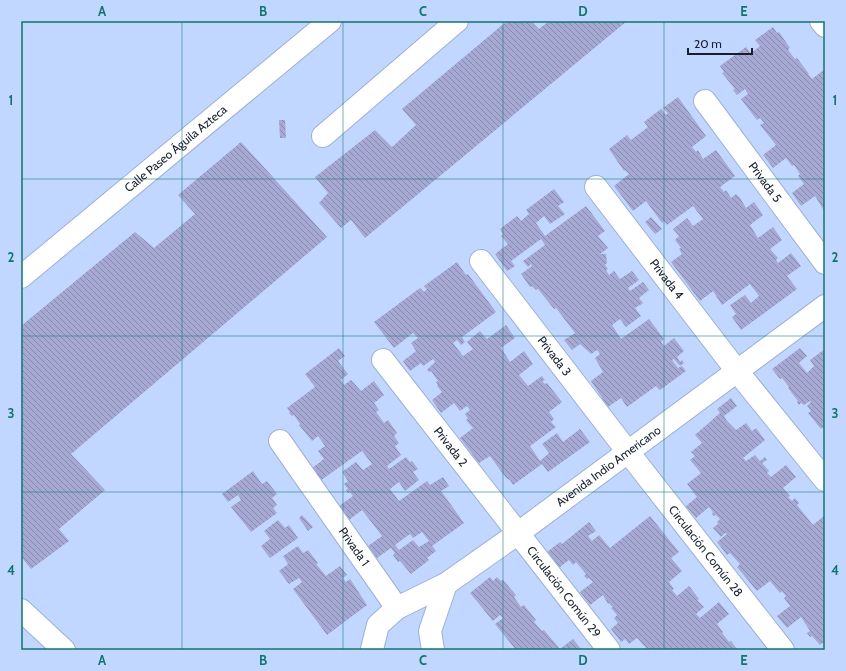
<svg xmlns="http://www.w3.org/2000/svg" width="846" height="671" font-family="Cabin,sans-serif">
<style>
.building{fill:url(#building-back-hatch);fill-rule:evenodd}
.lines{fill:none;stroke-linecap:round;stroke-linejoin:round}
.minor-casing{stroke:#9bb0d7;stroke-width:24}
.minor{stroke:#fff;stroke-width:22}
.grid{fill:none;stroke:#0f766e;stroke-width:1;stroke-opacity:0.55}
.labels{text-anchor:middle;stroke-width:3;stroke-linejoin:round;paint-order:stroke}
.street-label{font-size:12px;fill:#171f2e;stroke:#c1d7ff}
.neatline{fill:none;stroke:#0f766e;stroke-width:1.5}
.grid-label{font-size:13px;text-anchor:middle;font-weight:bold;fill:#0f766e}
</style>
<defs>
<pattern id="building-back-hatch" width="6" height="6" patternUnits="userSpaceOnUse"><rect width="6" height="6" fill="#a6a9d3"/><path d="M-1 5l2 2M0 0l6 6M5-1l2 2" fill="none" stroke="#8689ac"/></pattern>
</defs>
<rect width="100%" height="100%" fill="#c1d7ff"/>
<path class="building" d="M507 21H531L539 29 549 21H627L365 238 351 220 341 228 319 203 328 193 315 177 375 130 392 147 416 125 402 109Z
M773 27 777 33 779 32 790 48 788 50 795 59 797 58 809 74H808L812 79 825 69V108L824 109 825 111V212L815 196 801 206 792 193 804 184 798 176 800 174 794 165 792 166 786 158 773 168 763 155 776 145 760 125 764 123 760 118 757 120 741 99 748 94 745 89 737 95 733 90 735 89 722 73 724 72 720 66 746 47 751 53 760 46 755 40Z
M678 97 706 136 692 147 696 152 698 150 703 159 716 150 735 176 720 187 724 192 726 190 731 198 736 194 740 198 746 208 754 202 763 215 750 225 758 238 773 227 782 240 770 249 778 258 776 260 778 263 791 253 801 266 787 276 797 289 741 330 732 317 736 314 730 305 745 295 751 303 759 296 750 284 722 305 713 291 700 301 671 262 682 254 679 249 681 248 675 240 679 236 673 229 687 218 693 226 703 219 693 206 667 225 664 221 662 223 646 201 633 211 614 186 629 174 625 170 624 171 609 149 627 135 631 140 648 127 644 122 661 109 666 115 668 113 663 108Z
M279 120H285L286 138H280Z
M241 142 327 237 71 454 105 490 59 529 69 541 31 569 23 559 21 561V360L23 358 21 357V326L135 232 154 248 195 214 178 195Z
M554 189 564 202 558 206 565 214 550 224 544 216 536 223 545 236 586 206 605 231 598 236 608 248 600 254H606L607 263 605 265 608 269 606 270 609 275 614 271 620 279 632 271 639 280 628 288 630 291 643 282 649 290 639 298 643 303 635 308 641 316 626 327 620 319 612 325 621 339 649 319 664 339 661 342 664 346 674 338 684 351 677 357 680 362 682 360 684 363 680 366 674 359 672 360 678 368 682 366 686 371 660 390 656 386 627 407 621 398 608 407 591 381 603 372 595 358 600 354 597 350 591 354 580 344 572 350 564 340 575 333 556 308 554 309 538 289 536 290 532 286 530 287 521 274 532 266 531 264 528 267 523 261 545 245 541 239 511 261 515 266 507 271 495 254 508 244 501 236 503 234 500 229 517 216 521 221 529 214 526 210Z
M651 217 662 229 655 234 645 222Z
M457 262 466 275 468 274 496 312 462 337 465 342 461 345 457 340 453 343 463 356 473 349 467 342 480 331 487 339 506 325 515 338 501 348 510 362 524 351 533 364 519 375 528 386 542 376 545 380 542 381 545 384 547 383 562 402 549 412 554 419 551 422 556 427 530 446 540 461 549 453 542 444 557 433 563 442 580 429 590 442 548 472 542 464 513 485 510 480 506 478 490 456 479 463 460 438 473 428 466 420 468 419 465 414 470 410 467 406 460 411 454 403 441 413 432 400 442 392 437 386 438 385 436 382 438 381 431 371 429 372 427 370 435 362 433 359 423 366 421 363 410 371 403 361 416 351 411 343 418 338 413 333 394 348 374 322 420 288 424 292 427 289 424 286Z
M339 348 345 356 338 361 348 374 341 380 344 385 351 380 361 391 374 381 384 395 374 403 379 410 376 412 384 423 388 420 397 433 394 436 399 443 395 446 401 455 387 466 389 469 406 457 410 462 412 461 418 469 413 472 419 480 405 491 399 482 390 489 399 501 427 481 430 485 443 477 449 486 441 491 464 523 432 546 436 551 427 558 429 560 411 574 400 561 398 562 393 555 395 553 391 548 377 558 368 546 382 536 362 510 349 520 339 506 353 496 350 492 348 493 346 490 348 489 344 484 348 481 342 472 356 462 363 470 372 464 362 451 320 481 311 469 324 459 318 451 325 446 318 436 312 441 299 425 300 424 294 415 292 416 289 413 290 412 287 408 315 387 305 374ZM422 532 429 541 419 547 413 540 399 550 395 545 410 534 413 538Z
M800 348 807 356 799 363 807 373 814 366 810 360 825 349V430L823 427 821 429 808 413 811 411 807 406 811 402 810 401 804 405 801 403 799 405 797 402 798 401 788 388 789 387 782 378 780 379 772 369Z
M731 398 737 406 724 416 727 421 736 430 746 423 752 431 756 428 765 440 743 458 746 461 755 455 760 461 765 457 767 460 762 463 769 471 767 473 771 477 786 465 796 477 783 488 790 496 788 497 792 501 795 498 799 503 797 505 813 525 825 515V641L820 645 812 636 810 637 807 633 810 631 801 617 787 628 777 616 790 606 784 598 786 596 782 591 780 593 770 581 757 591 737 567 740 564 730 553 727 555 717 542 727 534 725 533 721 537 713 528 718 524 717 522 720 519 716 515 714 516 712 514 713 512 709 507 696 518 686 506 697 497 687 484 701 473 690 460 695 456 691 452 702 443 695 435 720 413 717 409Z
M253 471 262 484 267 481 277 494 272 498 277 505 273 508 277 513 251 532 231 507 241 500 238 495 228 502 222 494Z
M302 515 313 527 308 531 299 518Z
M650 516 679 552 671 558 682 571 669 582 674 589 672 590 677 596 689 586 699 599 697 600 704 607 696 614 700 618 719 602 729 614 717 624 723 632 722 633 726 638 729 642 731 641 737 649 736 650H648L637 638 629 644 625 639 621 642 611 629 618 623 614 618 617 615 611 608 613 607 609 603 608 604 603 595 590 605 580 592 593 582 589 578 587 579 584 576 586 574 576 562 573 565 569 560 560 567 547 552 560 542 562 544 589 522 596 531 588 536 592 541 599 535 610 548Z
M278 520 285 528 289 525 298 538 270 558 261 546 270 539 264 531Z
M298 546 303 553 308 550 318 563 316 564 326 576 340 566 347 575 343 578 346 582 350 579 367 605 327 635 293 589 302 582 299 578 289 584 279 571 288 564 283 556Z
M490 577 493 581 497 577 501 581 503 580 516 595 514 597 521 607 524 605 536 620 534 622 542 631 544 630 560 649 573 639 582 650H516L495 624 503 618 500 615 493 621 470 593Z"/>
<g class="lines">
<defs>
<g id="minor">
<path d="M821 21 825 26"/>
<path id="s1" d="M705 101 825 263"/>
<path d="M323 136 457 21"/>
<path id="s2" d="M596 187 737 371 825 480"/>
<path id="s3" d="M481 261 628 452 783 650"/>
<path id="s4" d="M21 277 330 21"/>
<path id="s5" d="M383 360 609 650"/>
<path id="s6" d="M280 441 397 608"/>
<path d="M21 610 64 650"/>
<path id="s7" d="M373 650 372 649 378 625 397 608 446 584 517 534 825 306"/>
<path d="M433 650 430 631 446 584"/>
</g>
</defs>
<use href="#minor" class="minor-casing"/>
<use href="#minor" class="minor"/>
</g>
<path class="grid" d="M182 21V650M343 21V650M503 21V650M664 21V650M21 179H825M21 336H825M21 492H825"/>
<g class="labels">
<g class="street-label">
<text dy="4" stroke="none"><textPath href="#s4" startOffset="201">Calle Paseo Águila Azteca</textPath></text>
<text dy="4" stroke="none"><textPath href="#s1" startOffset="101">Privada 5</textPath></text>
<text dy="4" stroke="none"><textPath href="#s2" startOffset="116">Privada 4</textPath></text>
<text dy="4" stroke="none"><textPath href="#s3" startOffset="120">Privada 3</textPath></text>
<text dy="4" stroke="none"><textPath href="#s5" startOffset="110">Privada 2</textPath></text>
<text dy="4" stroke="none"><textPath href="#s7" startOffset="307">Avenida Indio Americano</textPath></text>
<text dy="4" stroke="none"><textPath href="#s6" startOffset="129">Privada 1</textPath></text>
<text dy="4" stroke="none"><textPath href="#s3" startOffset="367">Circulación Común 28</textPath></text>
<text dy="4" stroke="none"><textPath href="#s5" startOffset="294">Circulación Común 29</textPath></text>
</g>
</g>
<rect width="846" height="671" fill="none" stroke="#c1d7ff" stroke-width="44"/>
<path d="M688 48v6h64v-6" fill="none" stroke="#171f2e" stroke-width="2"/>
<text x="694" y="48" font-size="12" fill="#171f2e" stroke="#c1d7ff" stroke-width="3" paint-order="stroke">20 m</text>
<rect x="22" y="22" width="802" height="627" class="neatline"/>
<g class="grid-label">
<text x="102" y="16">A</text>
<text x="263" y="16">B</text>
<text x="423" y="16">C</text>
<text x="583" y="16">D</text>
<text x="744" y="16">E</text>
<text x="11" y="105">1</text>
<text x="835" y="105">1</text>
<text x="11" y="262">2</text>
<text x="835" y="262">2</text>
<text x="11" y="418">3</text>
<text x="835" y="418">3</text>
<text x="11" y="575">4</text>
<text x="835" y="575">4</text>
<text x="102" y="665">A</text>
<text x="263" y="665">B</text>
<text x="423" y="665">C</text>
<text x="583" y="665">D</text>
<text x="744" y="665">E</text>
</g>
</svg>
